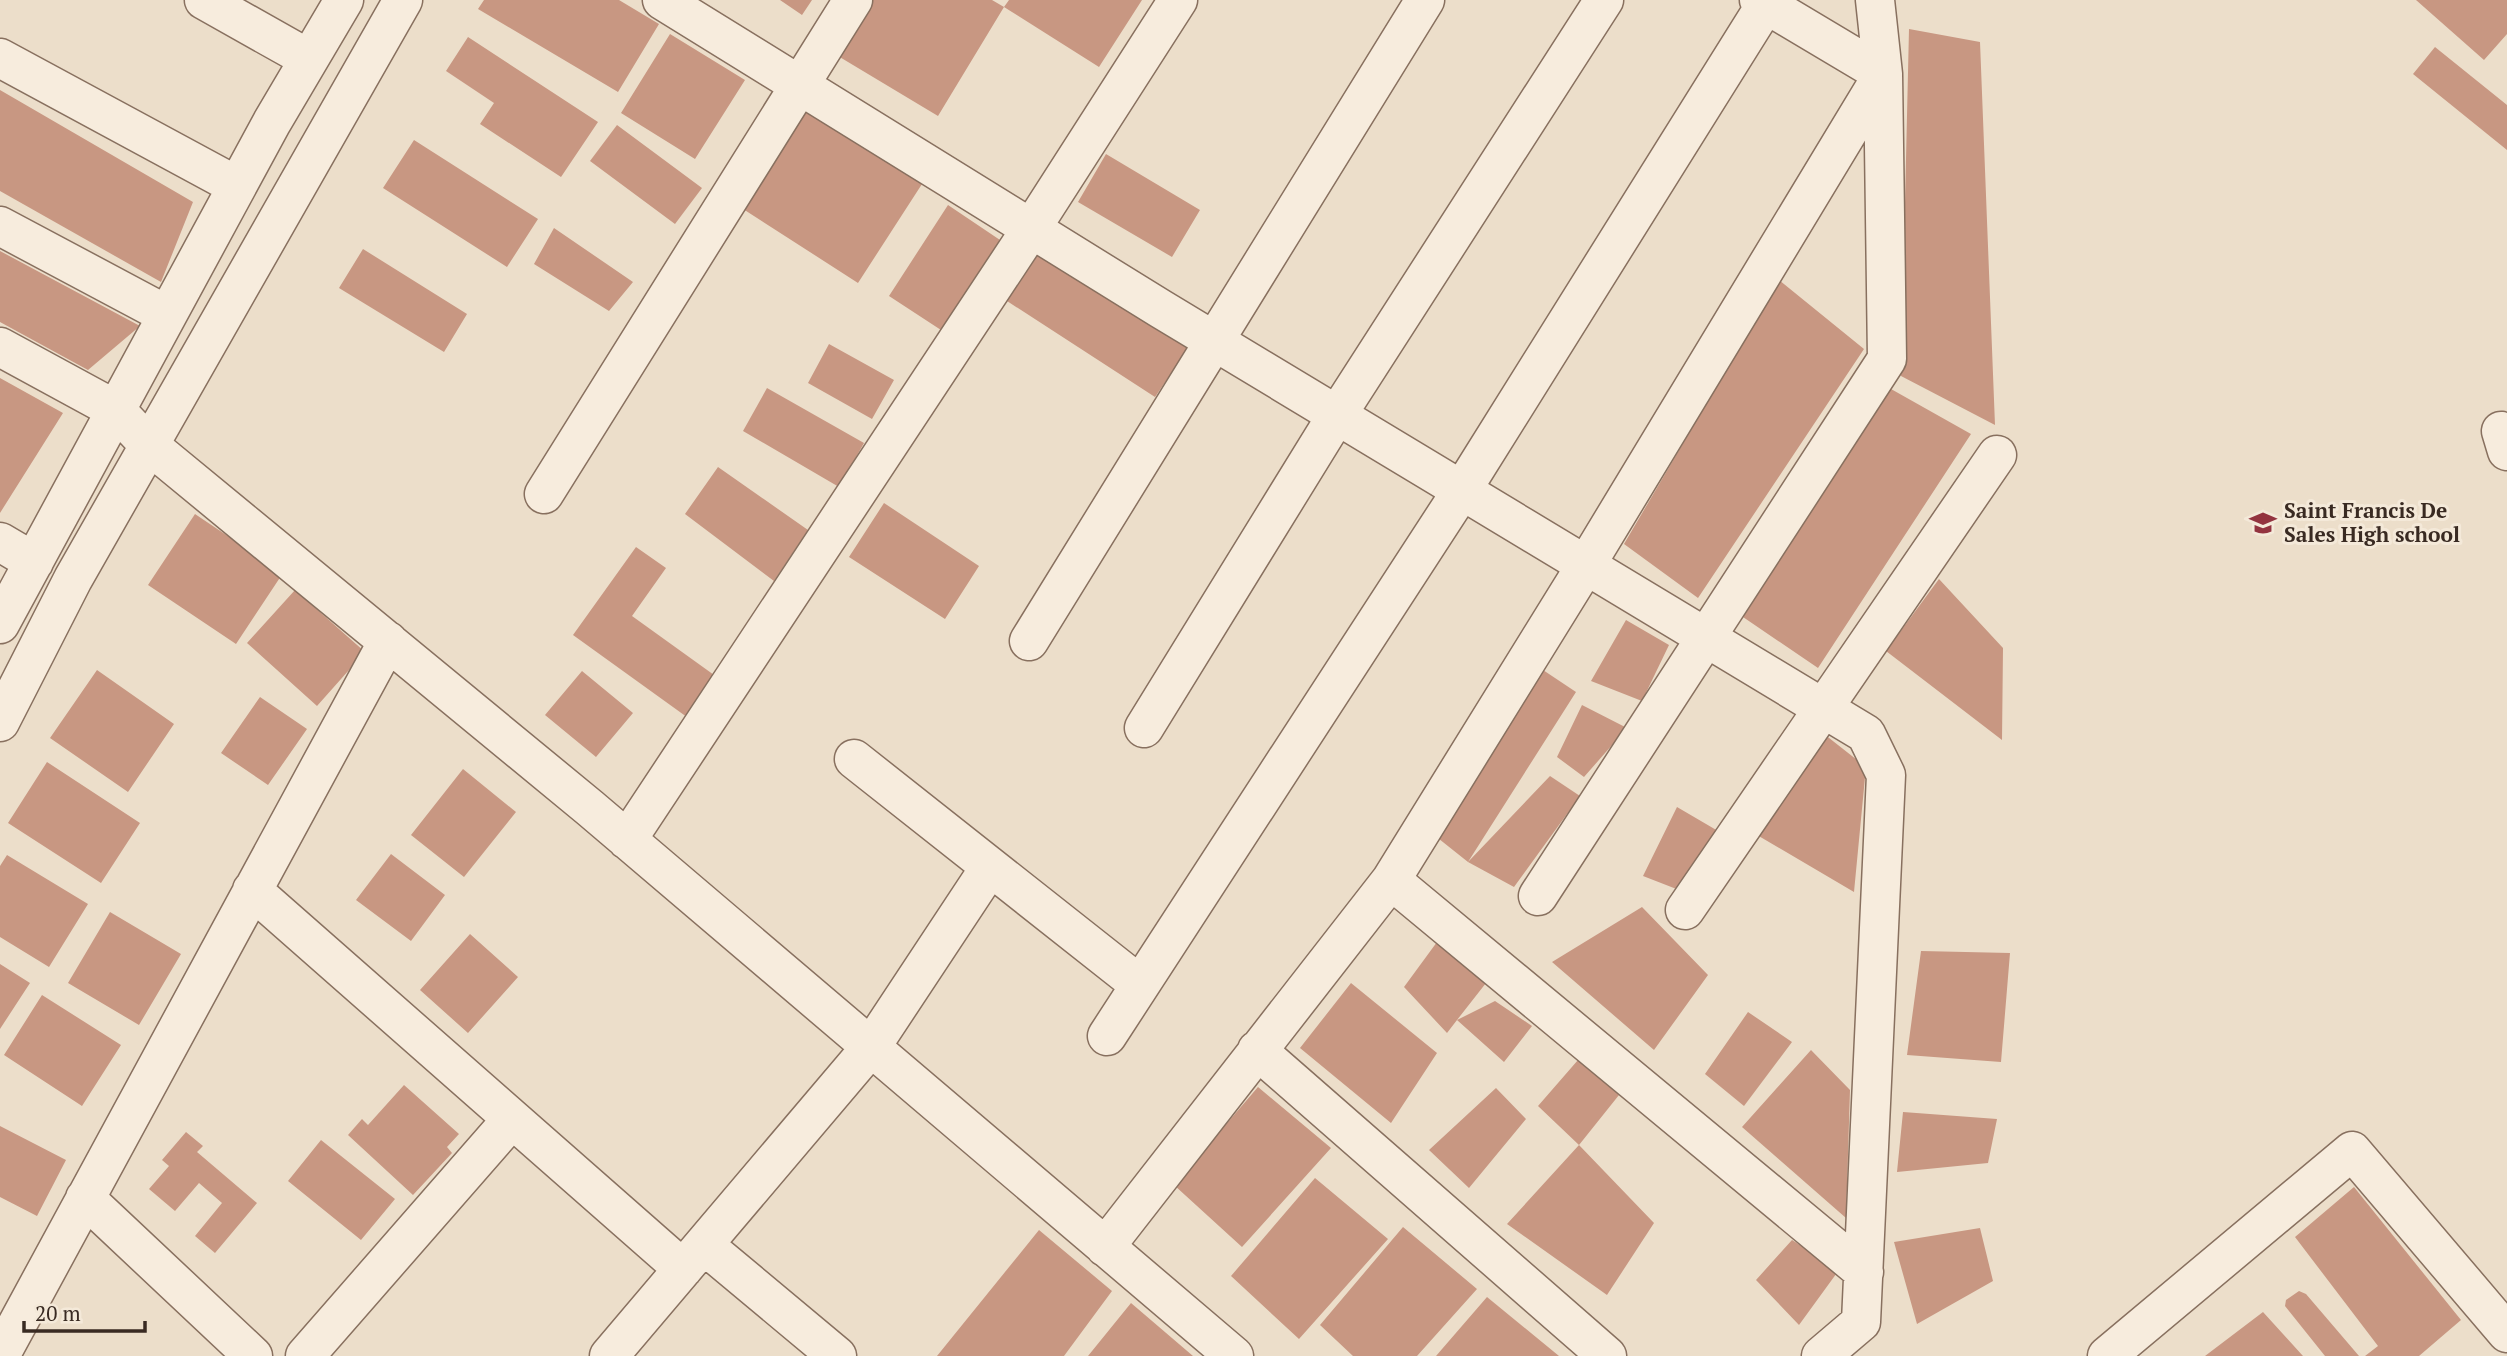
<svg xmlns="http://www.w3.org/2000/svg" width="2507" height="1356" font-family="'PT Serif',serif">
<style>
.building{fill:#c89782}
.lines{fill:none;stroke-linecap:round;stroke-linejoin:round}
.minor-casing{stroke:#88705f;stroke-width:41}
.minor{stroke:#f7ecdd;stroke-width:38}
.labels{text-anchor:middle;stroke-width:6;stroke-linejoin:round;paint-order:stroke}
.poi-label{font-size:21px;font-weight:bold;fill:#392a22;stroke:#f4e9d9;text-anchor:start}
</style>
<rect width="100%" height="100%" fill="#ecdeca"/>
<path class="building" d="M484 0H619L659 24 618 92 478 9Z
M780 0H812L802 15Z
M872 0H992L1004 7 1009 0H1142L1099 67 1004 7 938 116 838 56Z
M2416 0H2507V34L2484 60Z
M1909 29 1980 42 1995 425 1901 376Z
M670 34 745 80 695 159 621 113Z
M468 37 598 122 561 177 480 124 494 103 446 71Z
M2435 47 2507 105V150L2413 74Z
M0 90 193 202 161 282 0 191Z
M803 108 922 184 858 283 740 207Z
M617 125 702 188 675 224 590 161Z
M414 140 538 219 507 267 383 188Z
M1106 154 1200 210 1172 257 1078 202Z
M948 205 1000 240 941 330 889 296Z
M554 228 633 282 609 311 534 264Z
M1044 246 1191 344 1155 397 1007 301Z
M363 249 467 314 444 352 339 288Z
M0 251 140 326 88 370 0 322Z
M1779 280 1864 349 1698 598 1624 544Z
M829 344 894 380 872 419 808 383Z
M0 378 63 413 0 513Z
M767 388 864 443 839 487 743 431Z
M1891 389 1971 434 1818 668 1743 617Z
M718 467 808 530 774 581 685 514Z
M884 503 979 566 945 619 849 557Z
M195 514 283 573 236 644 148 585Z
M636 547 666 568 632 616 721 680 691 720 573 635Z
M1939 579 2003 648 2002 740 1886 651Z
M295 590 365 652 317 706 247 643Z
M1626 620 1669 645 1642 701 1591 681Z
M1540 668 1576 692 1468 862 1424 827Z
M97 670 174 724 128 792 50 738Z
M582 671 633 713 596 757 545 715Z
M260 697 307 729 268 785 221 753Z
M1582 705 1627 728 1584 777 1557 757Z
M1824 734 1866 767 1854 892 1757 835Z
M47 762 140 823 101 883 8 823Z
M463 769 516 812 464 877 411 835Z
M1550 776 1580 796 1514 887 1468 862Z
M1677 807 1718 831 1679 890 1643 876Z
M391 854 445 895 411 941 356 900Z
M7 855 88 904 49 967 0 937V866Z
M1642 907 1708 975 1654 1050 1552 962Z
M110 912 181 954 139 1025 68 983Z
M1448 927 1486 983 1457 1020 1495 1001 1532 1026 1504 1062 1457 1020 1447 1033 1404 987Z
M470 934 518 977 468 1033 420 990Z
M1921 951 2010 953 2001 1062 1907 1055Z
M0 964 30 983 0 1029Z
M1351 983 1437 1053 1391 1123 1300 1048Z
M42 995 121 1045 82 1106 4 1055Z
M1748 1012 1792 1042 1744 1106 1705 1074Z
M1811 1050 1850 1090 1846 1218 1742 1127Z
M1578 1060 1619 1095 1579 1145 1538 1106Z
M404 1085 459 1134 447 1147 452 1153 413 1195 348 1135 362 1119 368 1125Z
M1258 1087 1331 1148 1242 1247 1174 1185Z
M1496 1088 1526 1119 1469 1188 1429 1150Z
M1903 1112 1997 1119 1988 1163 1897 1172Z
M0 1126 66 1160 37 1216 0 1197Z
M186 1132 203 1146 197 1152 257 1203 215 1253 195 1236 222 1203 199 1183 175 1211 149 1189 169 1166 162 1160Z
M321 1140 395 1199 361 1240 288 1181Z
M1579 1145 1654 1223 1607 1295 1507 1224Z
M1315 1178 1388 1239 1299 1339 1231 1276Z
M2354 1187 2461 1320 2419 1356H2365L2378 1346 2295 1237Z
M1403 1227 1477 1289 1417 1356H1353L1320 1325Z
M1980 1228 1993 1281 1917 1324 1894 1242Z
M1039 1230 1112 1291 1064 1356H937Z
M1792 1240 1839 1270 1799 1325 1756 1280Z
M2299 1291 2306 1294 2359 1356H2325L2285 1306 2286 1300Z
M1487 1297 1559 1356H1436Z
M1131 1303 1193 1356H1088Z
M2263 1312 2303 1356H2205Z"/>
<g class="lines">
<defs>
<path id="minor" d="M204 0 309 59
M662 0 1161 309 1866 734 1886 775 1861 1322 1821 1356
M1759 0 1883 74
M0 58 237 186
M0 226 167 315
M0 347 116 410 149 445 590 808 1234 1356
M2501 431 2507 451
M544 494 853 0
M0 542 34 562
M0 624 272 122 344 0
M1029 641 1425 0
M0 722 73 579 403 0
M1144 728 1337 415 1604 0
M854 759 1140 985
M627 840 1031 229 1178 0
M1391 880 1864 1272
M252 890 683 1269
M1538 896 1887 359 1883 74 1875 0
M1685 910 1997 455
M1107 1036 1462 490 1766 4
M1257 1050 1607 1356
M85 1198 253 1356
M704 1245 837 1356
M1105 1247 1391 880 1586 565 1883 74
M0 1356 388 641
M305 1356 512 1119
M609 1356 871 1047 990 867
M2107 1356 2352 1151 2507 1333"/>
</defs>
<use href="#minor" class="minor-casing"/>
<use href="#minor" class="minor"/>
</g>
<defs>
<symbol id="school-bare" viewBox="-9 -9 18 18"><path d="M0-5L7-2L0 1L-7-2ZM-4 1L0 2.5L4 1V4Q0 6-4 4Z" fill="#93333f" stroke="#f4e9d9" stroke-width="2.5" paint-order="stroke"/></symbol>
</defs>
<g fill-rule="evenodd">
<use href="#school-bare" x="2244" y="504" width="38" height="38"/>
</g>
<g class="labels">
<g class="poi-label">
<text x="2284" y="518">Saint Francis De<tspan x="2284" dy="24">Sales High school</tspan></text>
</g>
</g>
<path d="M24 1321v10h121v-10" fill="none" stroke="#392a22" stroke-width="3.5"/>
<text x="35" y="1321" font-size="21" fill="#392a22" stroke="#f4e9d9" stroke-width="5" paint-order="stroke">20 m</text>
</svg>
